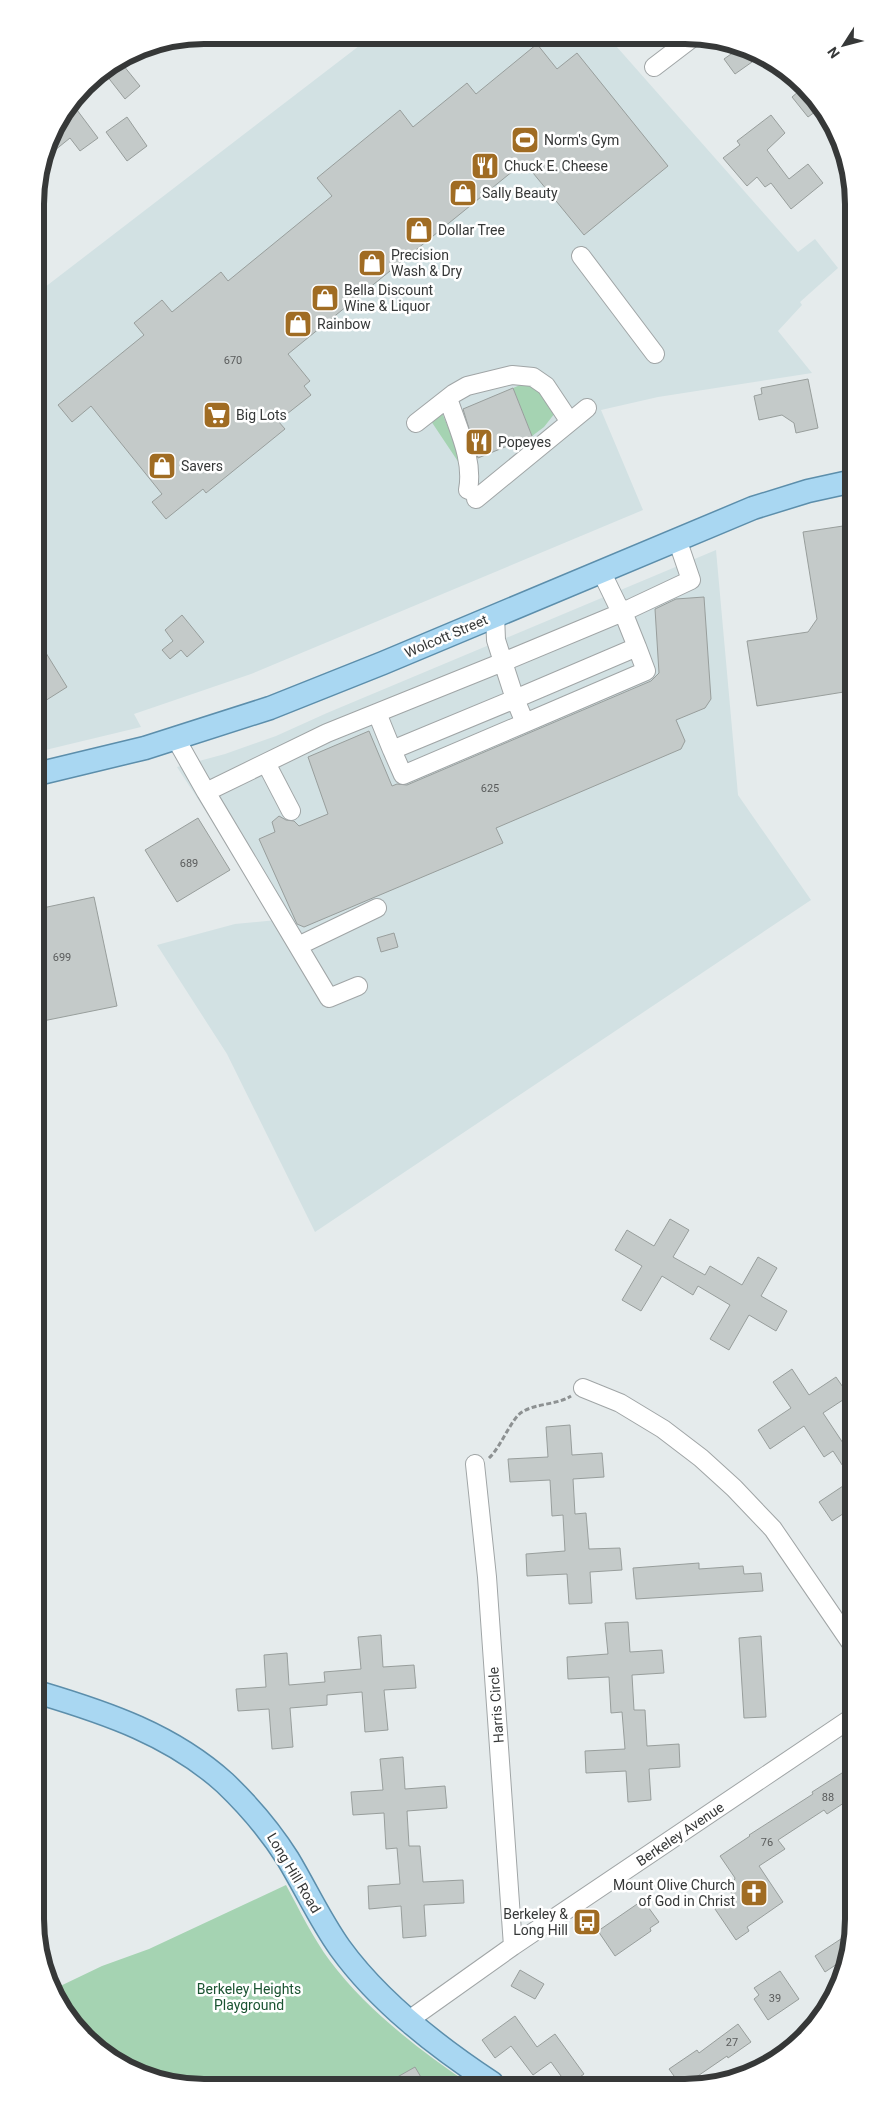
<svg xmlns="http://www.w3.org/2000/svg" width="889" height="2123" font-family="Roboto,sans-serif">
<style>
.built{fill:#d2e1e3}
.green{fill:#a5d3b2}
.building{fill:#c4cac9;stroke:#989e9c}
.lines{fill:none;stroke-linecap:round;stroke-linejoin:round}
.minor-casing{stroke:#a0a5a6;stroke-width:20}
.major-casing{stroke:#5c8eab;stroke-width:25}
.path{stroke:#8d9192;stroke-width:3;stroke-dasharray:5 2.5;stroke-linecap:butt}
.minor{stroke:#fff;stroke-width:18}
.major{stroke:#a9d7f2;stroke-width:22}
.labels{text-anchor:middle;stroke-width:5;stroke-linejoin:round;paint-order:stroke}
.number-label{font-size:11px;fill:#5a5c5c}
.poi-label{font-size:14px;fill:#363838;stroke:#fff;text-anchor:start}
.street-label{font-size:14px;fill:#363838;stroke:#fff}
.park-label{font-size:14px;fill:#1b5432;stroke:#fff}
.rim{fill:none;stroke:#363838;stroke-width:6}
</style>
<rect width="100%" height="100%" fill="#e5ebec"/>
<path class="built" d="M372 36 609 38 798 252 815 239 838 268 800 302 802 305 778 331 812 373 658 397 601 410 643 510 251 674 134 714 141 727 37 752 36 294Z
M716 550 738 795 811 900 315 1232 227 1054 157 945 235 924 277 920 177 767 225 754 276 736 327 713Z"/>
<path class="green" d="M525 383H533L555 413 544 427 532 436 513 388Z
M442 413 460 455 459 463 431 421Z
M286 1885C300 1911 313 1938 330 1961 366 2009 419 2050 468 2083L171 2085 92 2046 58 2004 52 1990 102 1966 149 1949Z"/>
<path class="building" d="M537 44 557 69 577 53 668 166 584 235 524 162 288 354 310 381 304 386 311 395 278 421 285 429 206 493 203 489 166 519 152 502 162 494 91 406 72 422 58 405 144 335 134 323 162 300 172 312 221 272 228 281 332 196 317 178 400 110 413 127 467 83 476 94Z
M741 47 752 62 735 74 724 59Z
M119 60 140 86 125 99 103 71Z
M805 86 819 109 808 117 792 97Z
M77 110 98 138 80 151 70 138 44 159 52 130Z
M771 115 785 133 767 150 789 179 808 164 823 183 791 209 771 183 765 187 757 177 747 186 723 158 740 145 737 141Z
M127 117 147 146 127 161 106 132Z
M808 379 818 428 796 433 794 423 782 415 759 420 754 396 762 394 761 388Z
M513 388 532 436 478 458 463 409Z
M843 526V533L849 532 850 614H847L850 632V691L757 706 747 641 808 632 817 619 803 532Z
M704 597 711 699 705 708 676 720 685 741 681 749 496 828 503 843 304 927 297 924 259 839 275 832 272 822 279 816 286 820 294 821 299 826 328 814 308 757 369 731 392 786 397 784 407 785 651 681 659 673 655 609 676 599Z
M182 615 204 642 187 657 181 650 170 659 162 650 173 641 165 630Z
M46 653 67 687 37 706V659Z
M198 818 230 870 177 902 145 850Z
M94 897 117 1006 38 1022V909Z
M394 933 398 947 381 952 377 938Z
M670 1219 689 1230 673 1257 705 1275 710 1266 742 1285 758 1257 777 1268 761 1296 787 1311 776 1331 749 1315 729 1350 710 1339 730 1305 698 1286 693 1295 662 1276 641 1311 622 1300 642 1266 615 1250 627 1230 654 1246Z
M792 1369 809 1395 836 1377 849 1396 823 1413 843 1443 852 1436V1480L833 1451 824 1457 804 1426 770 1449 758 1430 791 1408 773 1382Z
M570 1425 572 1455 602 1453 604 1477 573 1479 575 1514 586 1513 589 1549 620 1548 622 1570 590 1572 592 1603 569 1604 567 1574 527 1576 526 1554 565 1551 563 1515 552 1516 550 1480 510 1482 508 1459 548 1457 546 1427Z
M852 1480V1508L832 1521 819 1502Z
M699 1563V1569L743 1566 744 1574 761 1573 763 1591 636 1599 633 1568Z
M628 1622 630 1652 662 1650 664 1673 632 1675 634 1710H645L647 1746 679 1744 680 1767 649 1769 651 1800 628 1802 626 1771 586 1773 585 1751 625 1749 622 1712 611 1713 609 1677 568 1679 567 1657 608 1654 605 1623Z
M381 1635 383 1667 414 1665 416 1688 384 1690 388 1730 365 1732 362 1692 327 1695V1705L290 1708 293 1747 272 1749 269 1709 238 1711 236 1689 266 1687 264 1655 287 1653 289 1685 325 1682 324 1672 361 1669 358 1637Z
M761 1636 766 1717 744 1718 739 1638Z
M403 1757 405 1789 445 1786 447 1808 407 1811 409 1846H420L423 1882 463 1880 464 1903 424 1905 426 1936 403 1938 401 1906 369 1909 368 1886 400 1884 397 1848 386 1849 384 1813 353 1815 351 1792 383 1790 380 1759Z
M853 1766V1797L827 1814 824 1810 778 1840 785 1849 759 1866 783 1902 747 1927 749 1931 736 1940 715 1909 734 1896 730 1891 735 1878 720 1856 750 1836 749 1835 813 1794 812 1792Z
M643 1900 659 1922 650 1928 651 1931 615 1956 598 1931Z
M853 1931 844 1970 840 1962 825 1972 815 1956Z
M520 1970 544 1984 535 1999 511 1986Z
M780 1971 799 1999 768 2020 754 1999 759 1995 754 1988Z
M515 2016 537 2047 555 2034 584 2074 572 2083H566L551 2062 533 2075 511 2046 495 2058 482 2040Z
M738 2024 751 2042 728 2058 727 2056 689 2082 679 2083 669 2069 697 2050 699 2053Z
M415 2067 425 2084H385Z"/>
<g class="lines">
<defs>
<path id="minor" d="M654 67 692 38
M581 256 655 354
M448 398C457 427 474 459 468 490
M416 423 453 394 467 386 512 375 533 377 546 386 570 422
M476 499 587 408
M495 615 496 640 503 662 623 612 617 604 601 571
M525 723 646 671 637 647
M176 739 206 792 327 733 503 662 515 699 392 750 377 713
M392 750 403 775 525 723 515 699 637 647 623 612 691 580 677 539
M266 763 291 811
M206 792 329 998 358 986
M298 946 377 908
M583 1388 620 1403 663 1429 701 1458 734 1488 773 1529 853 1646
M475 1464 487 1577 513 1946
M409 2020 513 1946 853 1717
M771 2063 786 2053"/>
<path id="major" d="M37 774 145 748 270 708 383 663 753 508 808 491 849 482
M40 1693C107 1713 172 1735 225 1783 249 1806 271 1832 288 1859 306 1889 320 1920 340 1948 379 2002 436 2046 492 2083"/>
</defs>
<use href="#minor" class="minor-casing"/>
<use href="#major" class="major-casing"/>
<path class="path" d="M489 1458C501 1447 511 1419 522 1412 537 1403 557 1405 571 1396"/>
<use href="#minor" class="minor"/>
<use href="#major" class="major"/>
</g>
<defs>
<symbol id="stadium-square" viewBox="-11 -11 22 22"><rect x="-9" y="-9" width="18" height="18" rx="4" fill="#a06c23" stroke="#fff"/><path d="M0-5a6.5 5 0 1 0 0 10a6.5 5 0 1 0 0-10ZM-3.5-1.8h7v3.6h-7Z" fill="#fff"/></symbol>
<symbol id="restaurant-square" viewBox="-11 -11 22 22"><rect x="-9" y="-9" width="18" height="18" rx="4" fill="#a06c23" stroke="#fff"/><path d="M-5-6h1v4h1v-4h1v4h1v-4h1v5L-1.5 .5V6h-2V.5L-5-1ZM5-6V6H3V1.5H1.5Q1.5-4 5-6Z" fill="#fff"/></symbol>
<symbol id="shop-square" viewBox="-11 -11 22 22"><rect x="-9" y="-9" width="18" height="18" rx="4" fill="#a06c23" stroke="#fff"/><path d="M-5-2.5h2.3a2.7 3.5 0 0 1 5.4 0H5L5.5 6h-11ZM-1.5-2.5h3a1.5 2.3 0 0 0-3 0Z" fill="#fff"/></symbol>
<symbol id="supermarket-square" viewBox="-11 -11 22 22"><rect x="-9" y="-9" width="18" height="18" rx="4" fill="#a06c23" stroke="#fff"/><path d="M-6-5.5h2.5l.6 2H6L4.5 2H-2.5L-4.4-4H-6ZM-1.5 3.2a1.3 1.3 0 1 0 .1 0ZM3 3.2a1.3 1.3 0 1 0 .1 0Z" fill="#fff"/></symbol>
<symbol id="church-square" viewBox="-11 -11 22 22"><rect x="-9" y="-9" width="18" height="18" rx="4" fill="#a06c23" stroke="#fff"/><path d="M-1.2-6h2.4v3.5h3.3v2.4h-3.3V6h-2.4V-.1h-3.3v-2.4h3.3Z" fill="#fff"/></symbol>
<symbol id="bus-square" viewBox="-11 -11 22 22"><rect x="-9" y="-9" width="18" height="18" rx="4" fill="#a06c23" stroke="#fff"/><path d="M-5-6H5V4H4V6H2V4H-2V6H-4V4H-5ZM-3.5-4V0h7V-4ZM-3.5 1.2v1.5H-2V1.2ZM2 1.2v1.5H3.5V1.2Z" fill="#fff"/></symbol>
</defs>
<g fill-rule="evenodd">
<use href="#stadium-square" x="509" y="124" width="32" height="32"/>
<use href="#restaurant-square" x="469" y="150" width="32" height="32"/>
<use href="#shop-square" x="447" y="177" width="32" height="32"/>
<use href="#shop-square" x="403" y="214" width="32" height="32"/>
<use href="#shop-square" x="356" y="247" width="32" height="32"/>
<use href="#shop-square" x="309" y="282" width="32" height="32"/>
<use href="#shop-square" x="282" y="308" width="32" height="32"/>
<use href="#supermarket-square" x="201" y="399" width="32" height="32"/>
<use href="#restaurant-square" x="463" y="426" width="32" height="32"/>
<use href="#shop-square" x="146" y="450" width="32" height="32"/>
<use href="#church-square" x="738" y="1877" width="32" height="32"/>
<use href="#bus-square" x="571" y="1906" width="32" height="32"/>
</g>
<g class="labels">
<g class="number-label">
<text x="233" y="364">670</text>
<text x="490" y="792">625</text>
<text x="189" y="867">689</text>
<text x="62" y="961">699</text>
<text x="828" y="1801">88</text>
<text x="767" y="1846">76</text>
<text x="775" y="2002">39</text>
<text x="732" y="2046">27</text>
</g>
<g class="poi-label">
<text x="544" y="145">Norm's Gym</text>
<text x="504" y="171">Chuck E. Cheese</text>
<text x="482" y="198">Sally Beauty</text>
<text x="438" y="235">Dollar Tree</text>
<text x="391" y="260">Precision<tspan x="391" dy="16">Wash &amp; Dry</tspan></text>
<text x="344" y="295">Bella Discount<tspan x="344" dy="16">Wine &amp; Liquor</tspan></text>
<text x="317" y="329">Rainbow</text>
<text x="236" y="420">Big Lots</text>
<text x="498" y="447">Popeyes</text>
<text x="181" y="471">Savers</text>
<text x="735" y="1890" text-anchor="end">Mount Olive Church<tspan x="735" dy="16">of God in Christ</tspan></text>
<text x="568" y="1919" text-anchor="end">Berkeley &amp;<tspan x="568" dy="16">Long Hill</tspan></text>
</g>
<g class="street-label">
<text transform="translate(446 636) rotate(-23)" y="5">Wolcott Street</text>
<text transform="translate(496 1705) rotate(-94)" y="5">Harris Circle</text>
<text transform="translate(680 1834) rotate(-34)" y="5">Berkeley Avenue</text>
<text transform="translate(294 1873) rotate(59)" y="5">Long Hill Road</text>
</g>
<g class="park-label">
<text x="249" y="1994">Berkeley Heights<tspan x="249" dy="16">Playground</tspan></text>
</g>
</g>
<path d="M0 0H889V2123H0ZM204 44H685A160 160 0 0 1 845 204V1919A160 160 0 0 1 685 2079H204A160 160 0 0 1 44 1919V204A160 160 0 0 1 204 44Z" fill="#fff" fill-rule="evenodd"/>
<path class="rim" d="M204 44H685A160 160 0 0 1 845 204V1919A160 160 0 0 1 685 2079H204A160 160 0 0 1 44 1919V204A160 160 0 0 1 204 44Z"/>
<g transform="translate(844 45) rotate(234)" stroke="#ffffff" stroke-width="4" paint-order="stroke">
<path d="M0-4L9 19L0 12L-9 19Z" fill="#363838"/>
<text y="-8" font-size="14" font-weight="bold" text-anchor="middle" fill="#363838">N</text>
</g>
</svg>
